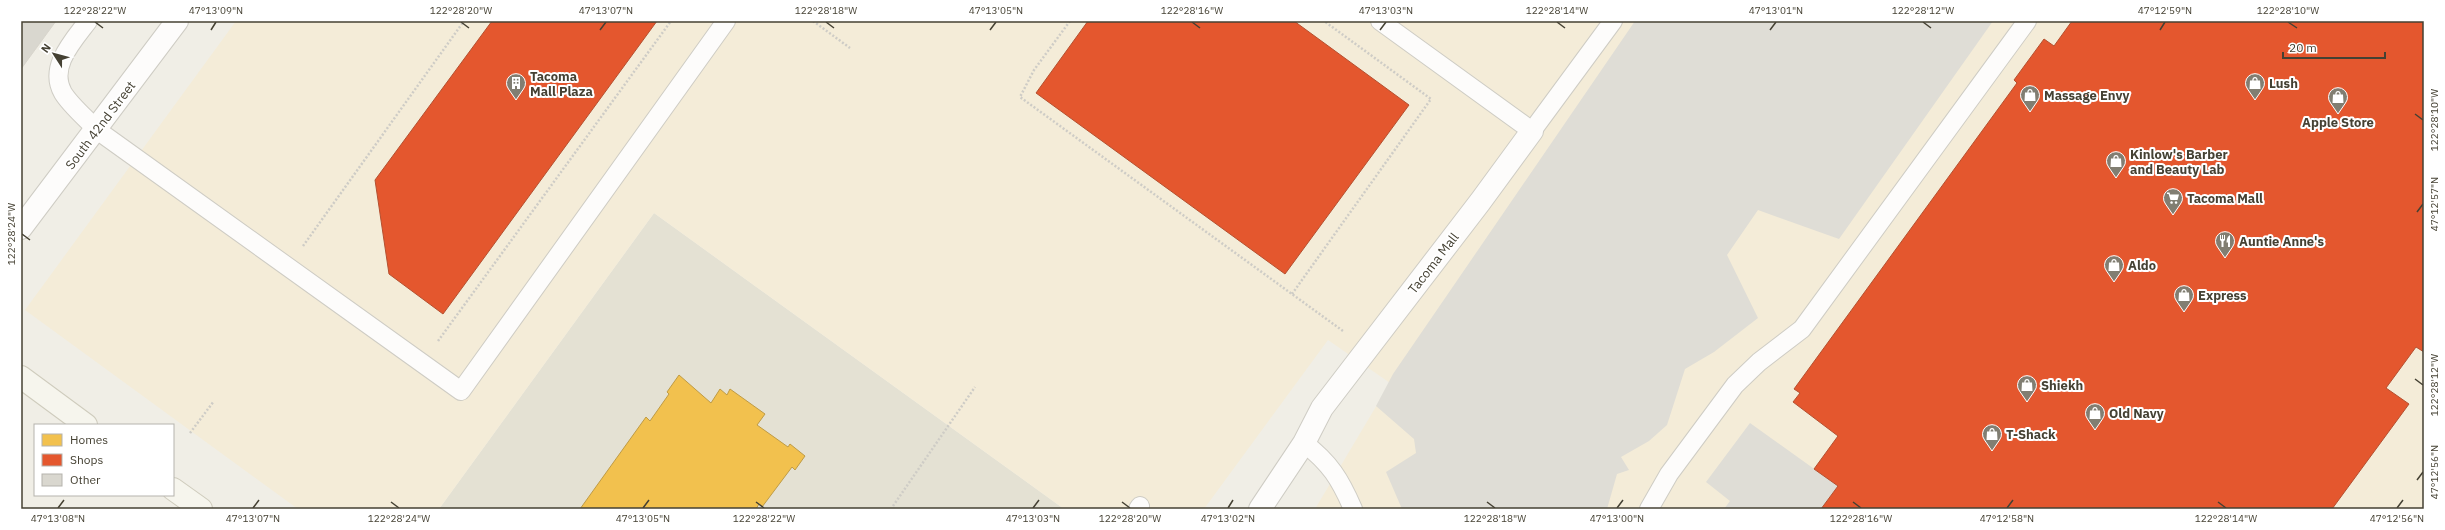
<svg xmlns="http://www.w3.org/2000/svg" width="2445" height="530" font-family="'IBM Plex Sans',sans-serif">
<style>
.residential{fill:#e4e1d3}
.commercial{fill:#f4ecd8}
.parking{fill:#dfddd6}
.homes{fill:#f2c14e;stroke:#be9b46}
.shops{fill:#e4572e;stroke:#b45030}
.building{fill:#d9d7cf;stroke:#d8d5cc}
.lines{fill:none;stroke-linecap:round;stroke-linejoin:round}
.service-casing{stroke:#ceccc4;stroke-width:20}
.minor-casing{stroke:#ceccc4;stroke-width:24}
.secondary-casing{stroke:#cfccbd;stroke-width:24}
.path{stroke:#ceccc6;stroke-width:2.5;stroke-dasharray:2 2;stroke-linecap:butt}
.service{stroke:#fdfcfb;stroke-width:18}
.minor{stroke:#fdfcfb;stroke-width:22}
.secondary{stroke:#f6f5ed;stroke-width:22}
.ticks{fill:none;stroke:#454133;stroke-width:1.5}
.labels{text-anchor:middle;stroke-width:4;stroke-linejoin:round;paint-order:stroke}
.poi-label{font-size:13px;font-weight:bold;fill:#454133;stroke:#fff;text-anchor:start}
.street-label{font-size:13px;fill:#454133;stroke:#fff}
.neatline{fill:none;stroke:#454133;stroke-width:1.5}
.ticks-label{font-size:10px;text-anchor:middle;fill:#454133}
</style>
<rect width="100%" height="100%" fill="#f0eee6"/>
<path class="residential" d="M654 213 1064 509H439Z"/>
<path class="commercial" d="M236 21H2424V509H1315L1390 383 1328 340 1204 509H1064L654 213 439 509H298L25 310Z"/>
<path class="parking" d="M1635 21H1993L1839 239 1758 210 1727 255 1758 318 1714 352 1685 369 1667 425 1649 441 1621 457 1629 470 1617 474 1607 509H1402L1386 472 1416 453 1414 439 1376 406 1393 374Z
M1750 423 1838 486 1821 509H1724L1730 501 1706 482Z"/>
<path class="homes" d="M679 375 711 403 720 389 727 395 730 389 765 414 757 425 788 447 790 444 805 456 795 470 792 467 762 507 759 504 756 509H580L646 417 650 421 669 394 667 392Z"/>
<path class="shops" d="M492 21H657L443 314 389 274 375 180Z
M1088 21H1294L1409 105 1285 274 1036 93Z
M2072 21H2424V352L2416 347 2386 388 2409 404 2332 509H1821L1838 486 1814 469 1838 436 1793 402 1800 393 1794 389 2017 83 2014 80 2044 39 2054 46Z"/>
<path class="building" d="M21 21H56L21 69Z"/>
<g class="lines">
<defs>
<path id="service" d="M88 21C73 41 48 67 63 93 71 106 87 119 97 130L461 391 726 21
M1380 21 1532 131 1613 21
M1304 443C1330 463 1340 479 1353 509
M1138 509 1140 506
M1649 509 1669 474 1735 385 1759 362 1802 329 2027 21"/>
<path id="minor" d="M21 228 177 21
M1260 509 1304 443 1322 408 1480 202 1532 131"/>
<path id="secondary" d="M21 377 86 425
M173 489 201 509"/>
</defs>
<use href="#service" class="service-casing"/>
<use href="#minor" class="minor-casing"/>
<use href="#secondary" class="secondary-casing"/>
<path class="path" d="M813 21 850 48
M1070 21 1034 70 1020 97 1343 331
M303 246 464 21
M1292 294 1431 99 1324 21
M438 341 671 21
M190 433 214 401
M893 506 975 387"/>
<use href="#service" class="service"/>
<use href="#minor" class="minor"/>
<use href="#secondary" class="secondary"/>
</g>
<path class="ticks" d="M95 22 103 28M461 22 469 28M826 22 834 28M1192 22 1200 28M1557 22 1565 28M1923 22 1931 28M2288 22 2297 28M211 30 216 22M600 30 606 22M990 30 996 22M1380 30 1386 22M1770 30 1776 22M2160 30 2165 22M2415 114 2423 120M2417 212 2423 204M22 234 30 240M2415 379 2423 385M2417 480 2423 472M391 502 399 508M756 502 764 508M1122 502 1130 508M1487 502 1495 508M1853 502 1861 508M2218 502 2226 508M58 508 64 500M253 508 259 500M643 508 649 500M1033 508 1039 500M1228 508 1233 500M1617 508 1623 500M2007 508 2013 500M2397 508 2403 500"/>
<defs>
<symbol id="building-pin" viewBox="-11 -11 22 30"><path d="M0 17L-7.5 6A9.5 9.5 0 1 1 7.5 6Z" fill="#817e72" stroke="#fff"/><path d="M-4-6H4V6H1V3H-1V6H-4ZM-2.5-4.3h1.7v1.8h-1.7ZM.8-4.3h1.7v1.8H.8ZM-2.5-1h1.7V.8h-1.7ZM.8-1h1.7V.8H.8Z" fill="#fff"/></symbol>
<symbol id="shop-pin" viewBox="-11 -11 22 30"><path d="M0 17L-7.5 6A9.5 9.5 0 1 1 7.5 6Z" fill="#817e72" stroke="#fff"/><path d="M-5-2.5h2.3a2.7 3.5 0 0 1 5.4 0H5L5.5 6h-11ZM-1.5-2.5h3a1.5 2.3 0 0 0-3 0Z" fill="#fff"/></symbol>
<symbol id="supermarket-pin" viewBox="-11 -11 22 30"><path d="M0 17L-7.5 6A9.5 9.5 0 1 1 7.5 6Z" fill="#817e72" stroke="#fff"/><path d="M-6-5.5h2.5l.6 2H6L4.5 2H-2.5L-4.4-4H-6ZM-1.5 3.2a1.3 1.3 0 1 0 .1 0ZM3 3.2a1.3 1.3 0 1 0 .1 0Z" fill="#fff"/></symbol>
<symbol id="restaurant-pin" viewBox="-11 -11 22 30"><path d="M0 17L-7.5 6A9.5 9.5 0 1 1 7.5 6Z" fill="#817e72" stroke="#fff"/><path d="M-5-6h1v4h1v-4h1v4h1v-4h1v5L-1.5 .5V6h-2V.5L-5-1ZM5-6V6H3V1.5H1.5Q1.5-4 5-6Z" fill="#fff"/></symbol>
</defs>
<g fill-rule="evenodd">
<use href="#building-pin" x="505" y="72" width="22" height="30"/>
<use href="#shop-pin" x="2244" y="72" width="22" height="30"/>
<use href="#shop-pin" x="2019" y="84" width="22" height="30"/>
<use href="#shop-pin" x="2327" y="86" width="22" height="30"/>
<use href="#shop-pin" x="2105" y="150" width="22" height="30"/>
<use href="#supermarket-pin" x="2162" y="187" width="22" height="30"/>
<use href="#restaurant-pin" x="2214" y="230" width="22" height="30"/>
<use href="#shop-pin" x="2103" y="254" width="22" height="30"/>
<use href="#shop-pin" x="2173" y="284" width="22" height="30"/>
<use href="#shop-pin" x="2016" y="374" width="22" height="30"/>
<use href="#shop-pin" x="2084" y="402" width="22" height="30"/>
<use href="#shop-pin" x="1981" y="423" width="22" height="30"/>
</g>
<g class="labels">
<g class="poi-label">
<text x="530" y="81">Tacoma<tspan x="530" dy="15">Mall Plaza</tspan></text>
<text x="2269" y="88">Lush</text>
<text x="2044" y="100">Massage Envy</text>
<text x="2338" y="127" text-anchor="middle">Apple Store</text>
<text x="2130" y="159">Kinlow's Barber<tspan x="2130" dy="15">and Beauty Lab</tspan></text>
<text x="2187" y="203">Tacoma Mall</text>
<text x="2239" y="246">Auntie Anne's</text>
<text x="2128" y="270">Aldo</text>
<text x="2198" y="300">Express</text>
<text x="2041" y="390">Shiekh</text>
<text x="2109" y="418">Old Navy</text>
<text x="2006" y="439">T-Shack</text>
</g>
<g class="street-label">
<text transform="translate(100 125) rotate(-53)" y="5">South 42nd Street</text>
<text transform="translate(1433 263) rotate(-52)" y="5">Tacoma Mall</text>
</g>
</g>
<rect width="2445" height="530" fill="none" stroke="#ffffff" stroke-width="44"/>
<rect x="34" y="424" width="140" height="72" fill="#ffffff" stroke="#b5b3ad"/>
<rect x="42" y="434" width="20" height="12" fill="#f2c14e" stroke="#b5b3ad"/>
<text x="70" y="444" font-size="12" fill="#454133">Homes</text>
<rect x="42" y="454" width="20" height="12" fill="#e4572e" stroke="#b5b3ad"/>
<text x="70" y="464" font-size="12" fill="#454133">Shops</text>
<rect x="42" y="474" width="20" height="12" fill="#d9d7cf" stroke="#b5b3ad"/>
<text x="70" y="484" font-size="12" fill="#454133">Other</text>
<g transform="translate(54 54) rotate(306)" stroke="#ffffff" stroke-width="3" paint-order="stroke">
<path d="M0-3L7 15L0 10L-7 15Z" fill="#454133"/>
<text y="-6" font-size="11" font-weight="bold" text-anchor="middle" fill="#454133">N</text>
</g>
<path d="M2283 52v6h102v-6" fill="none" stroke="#454133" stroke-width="2"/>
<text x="2289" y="52" font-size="12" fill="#454133" stroke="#ffffff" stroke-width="3" paint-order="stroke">20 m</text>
<rect x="22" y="22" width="2401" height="486" class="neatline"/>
<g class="ticks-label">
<text x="95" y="14">122°28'22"W</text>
<text x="216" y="14">47°13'09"N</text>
<text x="461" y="14">122°28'20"W</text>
<text x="606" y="14">47°13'07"N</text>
<text x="826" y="14">122°28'18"W</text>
<text x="996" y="14">47°13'05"N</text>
<text x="1192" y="14">122°28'16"W</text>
<text x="1386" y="14">47°13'03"N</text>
<text x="1557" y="14">122°28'14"W</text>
<text x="1776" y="14">47°13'01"N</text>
<text x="1923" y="14">122°28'12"W</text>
<text x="2165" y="14">47°12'59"N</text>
<text x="2288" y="14">122°28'10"W</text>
<text transform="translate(2434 120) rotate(-90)" y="4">122°28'10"W</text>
<text transform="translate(2434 204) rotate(-90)" y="4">47°12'57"N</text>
<text transform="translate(11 234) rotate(-90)" y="4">122°28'24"W</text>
<text transform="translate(2434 385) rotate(-90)" y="4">122°28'12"W</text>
<text transform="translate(2434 472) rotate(-90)" y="4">47°12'56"N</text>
<text x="58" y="522">47°13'08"N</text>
<text x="253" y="522">47°13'07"N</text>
<text x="399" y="522">122°28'24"W</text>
<text x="643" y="522">47°13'05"N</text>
<text x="764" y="522">122°28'22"W</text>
<text x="1033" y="522">47°13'03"N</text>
<text x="1130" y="522">122°28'20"W</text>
<text x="1228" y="522">47°13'02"N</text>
<text x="1495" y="522">122°28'18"W</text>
<text x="1617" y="522">47°13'00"N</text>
<text x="1861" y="522">122°28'16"W</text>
<text x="2007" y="522">47°12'58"N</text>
<text x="2226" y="522">122°28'14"W</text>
<text x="2397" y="522">47°12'56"N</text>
</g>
</svg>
